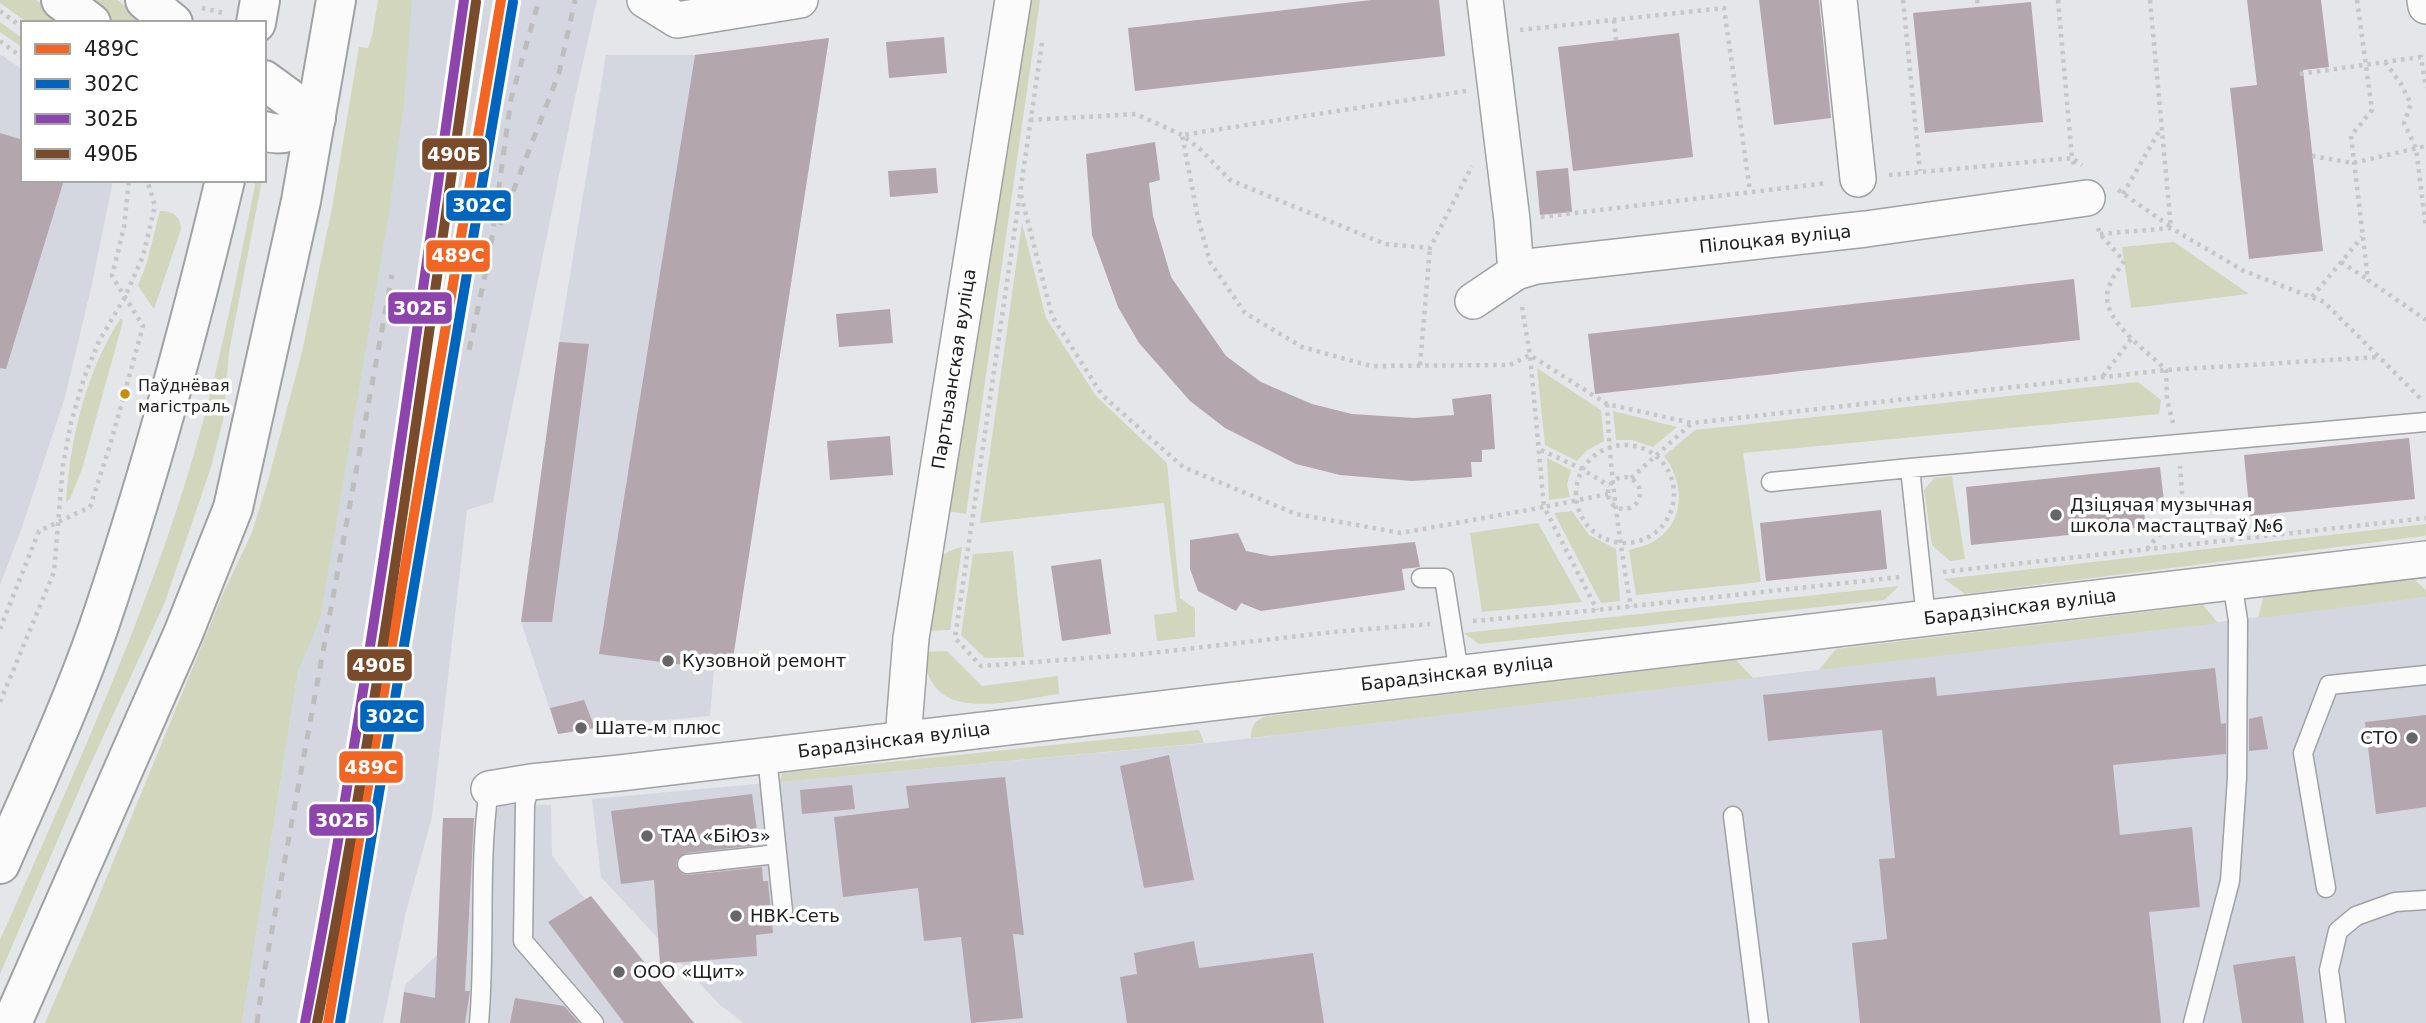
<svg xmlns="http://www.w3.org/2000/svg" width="2426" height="1023" font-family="'DejaVu Sans',sans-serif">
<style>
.built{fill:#d5d7e0}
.green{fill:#d2d6bc}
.building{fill:#b3a6ad}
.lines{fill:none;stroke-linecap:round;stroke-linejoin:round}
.service-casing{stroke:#a0a1a3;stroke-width:21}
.minor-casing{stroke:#a0a1a3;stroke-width:38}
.tertiary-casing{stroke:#a0a1a3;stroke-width:42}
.secondary-casing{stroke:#a0a1a3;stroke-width:42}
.path{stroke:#c7c7c8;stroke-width:4.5;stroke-dasharray:3.5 5;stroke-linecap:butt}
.service{stroke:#fbfbfc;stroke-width:18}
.minor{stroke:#fbfbfc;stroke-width:35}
.tertiary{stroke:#fbfbfc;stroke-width:38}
.secondary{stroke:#fbfbfc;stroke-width:38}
.rail{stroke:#bdbdbe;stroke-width:5;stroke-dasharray:9 9;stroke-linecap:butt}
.rail-1-casing{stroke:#fff;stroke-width:16}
.rail-2-casing{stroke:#fff;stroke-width:16}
.rail-3-casing{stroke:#fff;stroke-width:16}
.rail-4-casing{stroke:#fff;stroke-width:16}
.rail-1{stroke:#f26522;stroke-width:10}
.rail-2{stroke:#0065bd;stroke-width:10}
.rail-3{stroke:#8e44ad;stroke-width:10}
.rail-4{stroke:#7a4b2a;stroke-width:10}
.bus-dot{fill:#cc8b07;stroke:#fff;stroke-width:2.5}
.poi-dot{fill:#666668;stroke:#fff;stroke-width:2.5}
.labels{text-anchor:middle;stroke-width:7;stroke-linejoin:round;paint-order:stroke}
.bus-label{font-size:16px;fill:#212123;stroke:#fff;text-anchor:start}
.street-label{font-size:18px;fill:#212123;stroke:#fff}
.poi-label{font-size:18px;fill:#212123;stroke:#fff;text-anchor:start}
.line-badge{stroke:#fff;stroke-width:2.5}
.badge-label{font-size:19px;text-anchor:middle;font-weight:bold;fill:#fff}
</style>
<rect width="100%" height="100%" fill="#e5e6e9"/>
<path class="built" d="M397 0H597L574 102 493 502 467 510 432 817 406 912 383 1023H242L298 671Z
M829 38 731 671 714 669 710 716 611 725 558 734 521 622 559 342 606 55H695Z
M0 54 23 70V180H113L92 284 65 397 21 530 0 585Z
M2426 597V1023H744L720 1005 601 877 592 799 1219 742Z
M525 804 551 805 552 855 585 899 591 896 694 1023H400L405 985 437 955 443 818H484L501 806Z"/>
<path class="green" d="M0 0H36L67 23H28L0 3Z
M82 0H117L149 23H114Z
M378 0H412L404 103 389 212 320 619 298 671 242 1023H45L83 935 225 589 251 535 268 481 302 352 332 208 359 47 368 48 372 36Z
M1025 0H1040L966 514 947 511Z
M0 22 23 39V48L0 32Z
M256 180H262L229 352 223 420 211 467 165 602 86 774 0 974V940C69 784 142 627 191 464 219 371 237 275 256 180Z
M160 211C172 210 181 217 181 229L154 309 138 286 147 262Z
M1022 223 1046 318 1096 396 1167 463 1180 598 1195 609V637L1157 641 1154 615 1177 612 1164 503 980 523Z
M2174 242 2249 294 2131 308 2122 247Z
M121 318 123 321 82 469 70 499 66 502C70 439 86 371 121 318Z
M1537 368 1601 410 1604 441 1586 451 1577 461 1545 445Z
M2138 382 2161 400 2159 414 1743 453 1761 582 1636 595 1629 550C1636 548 1644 546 1651 543 1685 525 1686 484 1664 456L1695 430Z
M1613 411 1677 427 1653 447 1632 440H1616Z
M1547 458 1571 470 1567 485 1570 497 1549 500Z
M1952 476 1965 559 1950 561 1932 545 1924 490 1934 478Z
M1572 511 1589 535 1616 549 1620 601 1601 603 1554 513Z
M1538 523 1582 602 1482 612 1470 533Z
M2426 524V535L2424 536 1965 594 1944 579Z
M962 547 950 630 926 631C929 611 929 573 941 557 947 551 954 549 962 547Z
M1013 551 1024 657 985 658 961 635 973 554Z
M2415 580 2426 590V597L2258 618 2264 595Z
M1899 586 1884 600 1479 644 1464 633Z
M2203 605 2218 623 1819 670 1836 649Z
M947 651 982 686 1058 676 1059 694C1027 698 967 715 940 692 928 681 925 666 922 652Z
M1736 660 1753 678 1251 738C1251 725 1255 720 1267 716Z
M1199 730 1204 743 780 782 782 773Z"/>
<path class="building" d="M1371 0H1439L1445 56 1135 91 1128 28Z
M1759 0H1819L1831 118 1774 125Z
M2247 0H2321L2329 67 2303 70 2323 251 2249 259 2230 88 2257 85Z
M2031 2 2043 122 1925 133 1913 13Z
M1679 33 1693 157 1573 171 1558 47Z
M944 37 947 73 889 78 886 42Z
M829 38 731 671 599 654 695 55Z
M0 133 23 140V180H64L6 369 0 368Z
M1155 142 1160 180 1149 183 1153 216 1171 277 1226 356 1261 382 1312 404 1352 414 1414 418 1454 415 1452 399 1491 394 1495 449 1482 450V462H1471L1472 477 1412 481 1340 475 1296 464 1225 428 1190 401 1139 343 1118 307 1092 235 1086 154Z
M936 168 938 193 890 197 888 171Z
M1568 168 1572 212 1540 215 1536 171Z
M2074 279 2080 340 1595 394 1588 334Z
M890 309 893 343 839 347 836 314Z
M559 342 589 344 552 622H521Z
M890 436 893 475 830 480 827 441Z
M2409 438 2415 499 2250 516 2244 455Z
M2160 467 2164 501 2143 503 2146 527 1971 545 1966 487Z
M1881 510 1887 569 1766 581 1760 523Z
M1238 533 1246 551 1271 556 1415 542 1420 567 1402 569 1405 590 1261 611 1241 603 1236 611 1198 591 1190 569V540Z
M1101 559 1111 634 1062 641 1051 566Z
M2215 668 2221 724 2226 723V754L2113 765 2120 835 2192 827 2200 907 2149 912 2161 1023H1860L1852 943 1887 939 1879 859 1895 858 1882 730 1768 741 1763 695 1935 677 1937 696Z
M584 700 595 728 558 734 550 708Z
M2426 715V807L2376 814 2365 722Z
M2262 716 2268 749 2249 751V719Z
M1169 755 1194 880 1144 888 1120 766Z
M1005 777 1024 935 1013 934 1023 1018 971 1023 961 937 924 941 918 888 843 897 834 817 909 808 906 786Z
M852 785 855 809 802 814 800 790Z
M752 794 759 845 686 853 677 859 676 866 682 874 688 875 762 867 763 881H768L773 933 756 935 757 956 660 964 654 880 621 884 611 811Z
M443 818H474L465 991H470L465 1023H400L404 992 435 998Z
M591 896 648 967 694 1023H624L548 922Z
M1194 941 1199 968 1313 953 1324 1023H1127L1120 977 1137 974 1134 953Z
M2295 956 2304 1023H2242L2233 965Z
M515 998 564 1006 579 1023H510Z"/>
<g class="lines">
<defs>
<path id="service" d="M1771 482 1910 468
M1421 578H1444L1459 673
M1926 618 1910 468 2426 422
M767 756 783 911
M531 782 525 804 523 941 594 1023
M1733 816 1759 1023
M687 864 777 854
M2326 888 2303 753 2329 685 2426 675
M479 1023C486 945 478 866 489 789
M2193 1023 2230 881 2237 778 2238 620 2232 582
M2336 1023 2329 970 2338 931 2356 916 2395 902 2426 900"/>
<path id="minor" d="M645 0 677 20 800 0
M1485 0 1512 220 1516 272
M1839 0 1858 179
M2425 0 2426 6
M1473 301 1516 272 1536 266 1866 229 2087 198
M903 739 911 638 1013 0
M489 789 531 782 620 773 2426 559"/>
<path id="tertiary" d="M61 0 91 23
M145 0 173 23
M264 80 316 118C299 129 284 138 264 131"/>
<path id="secondary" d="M256 23 260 0
M0 864C34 786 70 709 98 629 148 482 189 331 225 180
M12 1023 183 634 233 508 301 201 336 0"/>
</defs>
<use href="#service" class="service-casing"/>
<use href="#minor" class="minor-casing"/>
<use href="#tertiary" class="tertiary-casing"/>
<use href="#secondary" class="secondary-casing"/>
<path class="path" d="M1903 0 1920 171
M1977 0 1978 6
M2058 0 2072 158 2082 165
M2150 0 2171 228
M2357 0 2372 110 2351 136 2368 280 2426 320
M202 8 224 13
M0 11 23 28
M1614 20 1616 40
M1520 30 1724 8 1750 191
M0 41 23 58
M1042 43 955 638 981 666 1143 654 1333 632 1430 624
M2385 62 2401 84 2411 104 2404 123 2416 148 2426 228
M2300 74 2421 57 2426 88
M1466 91 1182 135 1198 218 1210 262 1245 313 1302 347 1371 366 1510 365 1530 355 1607 404 1692 423 2166 370 2379 357
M1030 120 1136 114 1182 135 1201 150 1230 180 1385 244 1430 248 1472 166
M2312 156 2353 163 2426 146
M1889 175 2072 158 2075 168
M2118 190 2171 227
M2123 194 2161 128
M1021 195 1052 316 1102 395 1183 467 1296 514 1401 533 1544 507 1597 610
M1541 217 1828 183
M2098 228 2100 234 2124 261C2117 272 2107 284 2107 297 2107 324 2148 352 2166 370L2167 400 2173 423
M2100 234 2171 228 2244 271 2324 302 2420 398
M2341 262 2367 279
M2312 297 2362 237
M1522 307 1530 355 1544 507 1608 494
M1420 365 1430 248
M2103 376 2132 338
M1607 404C1610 472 1619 540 1631 607
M1576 494a49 49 0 1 1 98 0a49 49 0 1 1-98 0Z
M1541 450 1582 469 1609 486
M1608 493a16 16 0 1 1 32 0a16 16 0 1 1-32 0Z
M1631 478 1691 424
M2147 549 2183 506 2180 466
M1943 572 2426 518
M1473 621 1597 610 1900 577
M0 629 39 531 90 507 111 442 143 326 112 276 124 227 129 180
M0 702 54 572 63 464 71 423 84 378 99 341 125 297 143 256 155 206 147 180"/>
<use href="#service" class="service"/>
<use href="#minor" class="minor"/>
<use href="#tertiary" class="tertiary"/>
<use href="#secondary" class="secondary"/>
<path class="rail" d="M500 225 559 73 575 0
M469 350 490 252 511 99 539 0
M257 1023 263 979 392 275"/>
<defs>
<path id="rail-1" d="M328 1023 501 0"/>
<path id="rail-2" d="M340 1023 513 2"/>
<path id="rail-3" d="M305 1023C370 684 415 342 464 0"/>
<path id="rail-4" d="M317 1023C383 684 427 343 476 2"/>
</defs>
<use href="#rail-1" class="rail-1-casing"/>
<use href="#rail-2" class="rail-2-casing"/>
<use href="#rail-3" class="rail-3-casing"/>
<use href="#rail-4" class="rail-4-casing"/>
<use href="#rail-1" class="rail-1"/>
<use href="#rail-2" class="rail-2"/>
<use href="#rail-3" class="rail-3"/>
<use href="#rail-4" class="rail-4"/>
</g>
<circle class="bus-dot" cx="125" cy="394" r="6"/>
<g class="poi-dot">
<circle cx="2056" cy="515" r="7"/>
<circle cx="668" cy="661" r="7"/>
<circle cx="581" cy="728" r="7"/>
<circle cx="2412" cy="738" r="7"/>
<circle cx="647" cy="836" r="7"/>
<circle cx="736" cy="916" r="7"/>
<circle cx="619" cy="972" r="7"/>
</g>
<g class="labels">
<g class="bus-label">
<text x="138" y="391">Паўднёвая<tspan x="138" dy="21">магістраль</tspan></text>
</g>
<g class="street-label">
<text transform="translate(1775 239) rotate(-6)" y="6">Пілоцкая вуліца</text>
<text transform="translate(954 369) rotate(-81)" y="6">Партызанская вуліца</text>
<text transform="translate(2020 607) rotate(-7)" y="6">Барадзінская вуліца</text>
<text transform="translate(1457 673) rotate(-7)" y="6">Барадзінская вуліца</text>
<text transform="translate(894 740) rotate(-7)" y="6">Барадзінская вуліца</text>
</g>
<g class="poi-label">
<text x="2070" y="511">Дзіцячая музычная<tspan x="2070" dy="21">школа мастацтваў №6</tspan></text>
<text x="682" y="667">Кузовной ремонт</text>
<text x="595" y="734">Шате-м плюс</text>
<text x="2398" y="744" text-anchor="end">СТО</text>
<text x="661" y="842">ТАА «БіЮз»</text>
<text x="750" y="922">НВК-Сеть</text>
<text x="633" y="978">ООО «Щит»</text>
</g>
</g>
<g class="line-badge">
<rect x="421" y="137" width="67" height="34" rx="7" fill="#7a4b2a"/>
<rect x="445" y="189" width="67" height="33" rx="7" fill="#0065bd"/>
<rect x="425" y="239" width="66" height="34" rx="7" fill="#f26522"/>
<rect x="387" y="291" width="66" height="34" rx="7" fill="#8e44ad"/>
<rect x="346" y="648" width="67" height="34" rx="7" fill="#7a4b2a"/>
<rect x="359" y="699" width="66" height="34" rx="7" fill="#0065bd"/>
<rect x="338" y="750" width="66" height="34" rx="7" fill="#f26522"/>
<rect x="308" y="803" width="67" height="34" rx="7" fill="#8e44ad"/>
</g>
<g class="badge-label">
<text x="454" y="161">490Б</text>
<text x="479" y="212">302С</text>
<text x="458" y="262">489С</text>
<text x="420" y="315">302Б</text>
<text x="379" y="672">490Б</text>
<text x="392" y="723">302С</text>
<text x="371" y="774">489С</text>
<text x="342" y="827">302Б</text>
</g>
<rect x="21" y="21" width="245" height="161" fill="#ffffff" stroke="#a6a6a7" stroke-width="2"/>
<rect x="35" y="44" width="35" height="10" fill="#f26522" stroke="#a6a6a7" stroke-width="2"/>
<text x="84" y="56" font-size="21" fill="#212123">489С</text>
<rect x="35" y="79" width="35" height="10" fill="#0065bd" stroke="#a6a6a7" stroke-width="2"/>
<text x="84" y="91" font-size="21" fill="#212123">302С</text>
<rect x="35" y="114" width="35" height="10" fill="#8e44ad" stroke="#a6a6a7" stroke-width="2"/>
<text x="84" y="126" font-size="21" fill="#212123">302Б</text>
<rect x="35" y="149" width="35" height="10" fill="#7a4b2a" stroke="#a6a6a7" stroke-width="2"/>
<text x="84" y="161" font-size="21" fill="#212123">490Б</text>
</svg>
